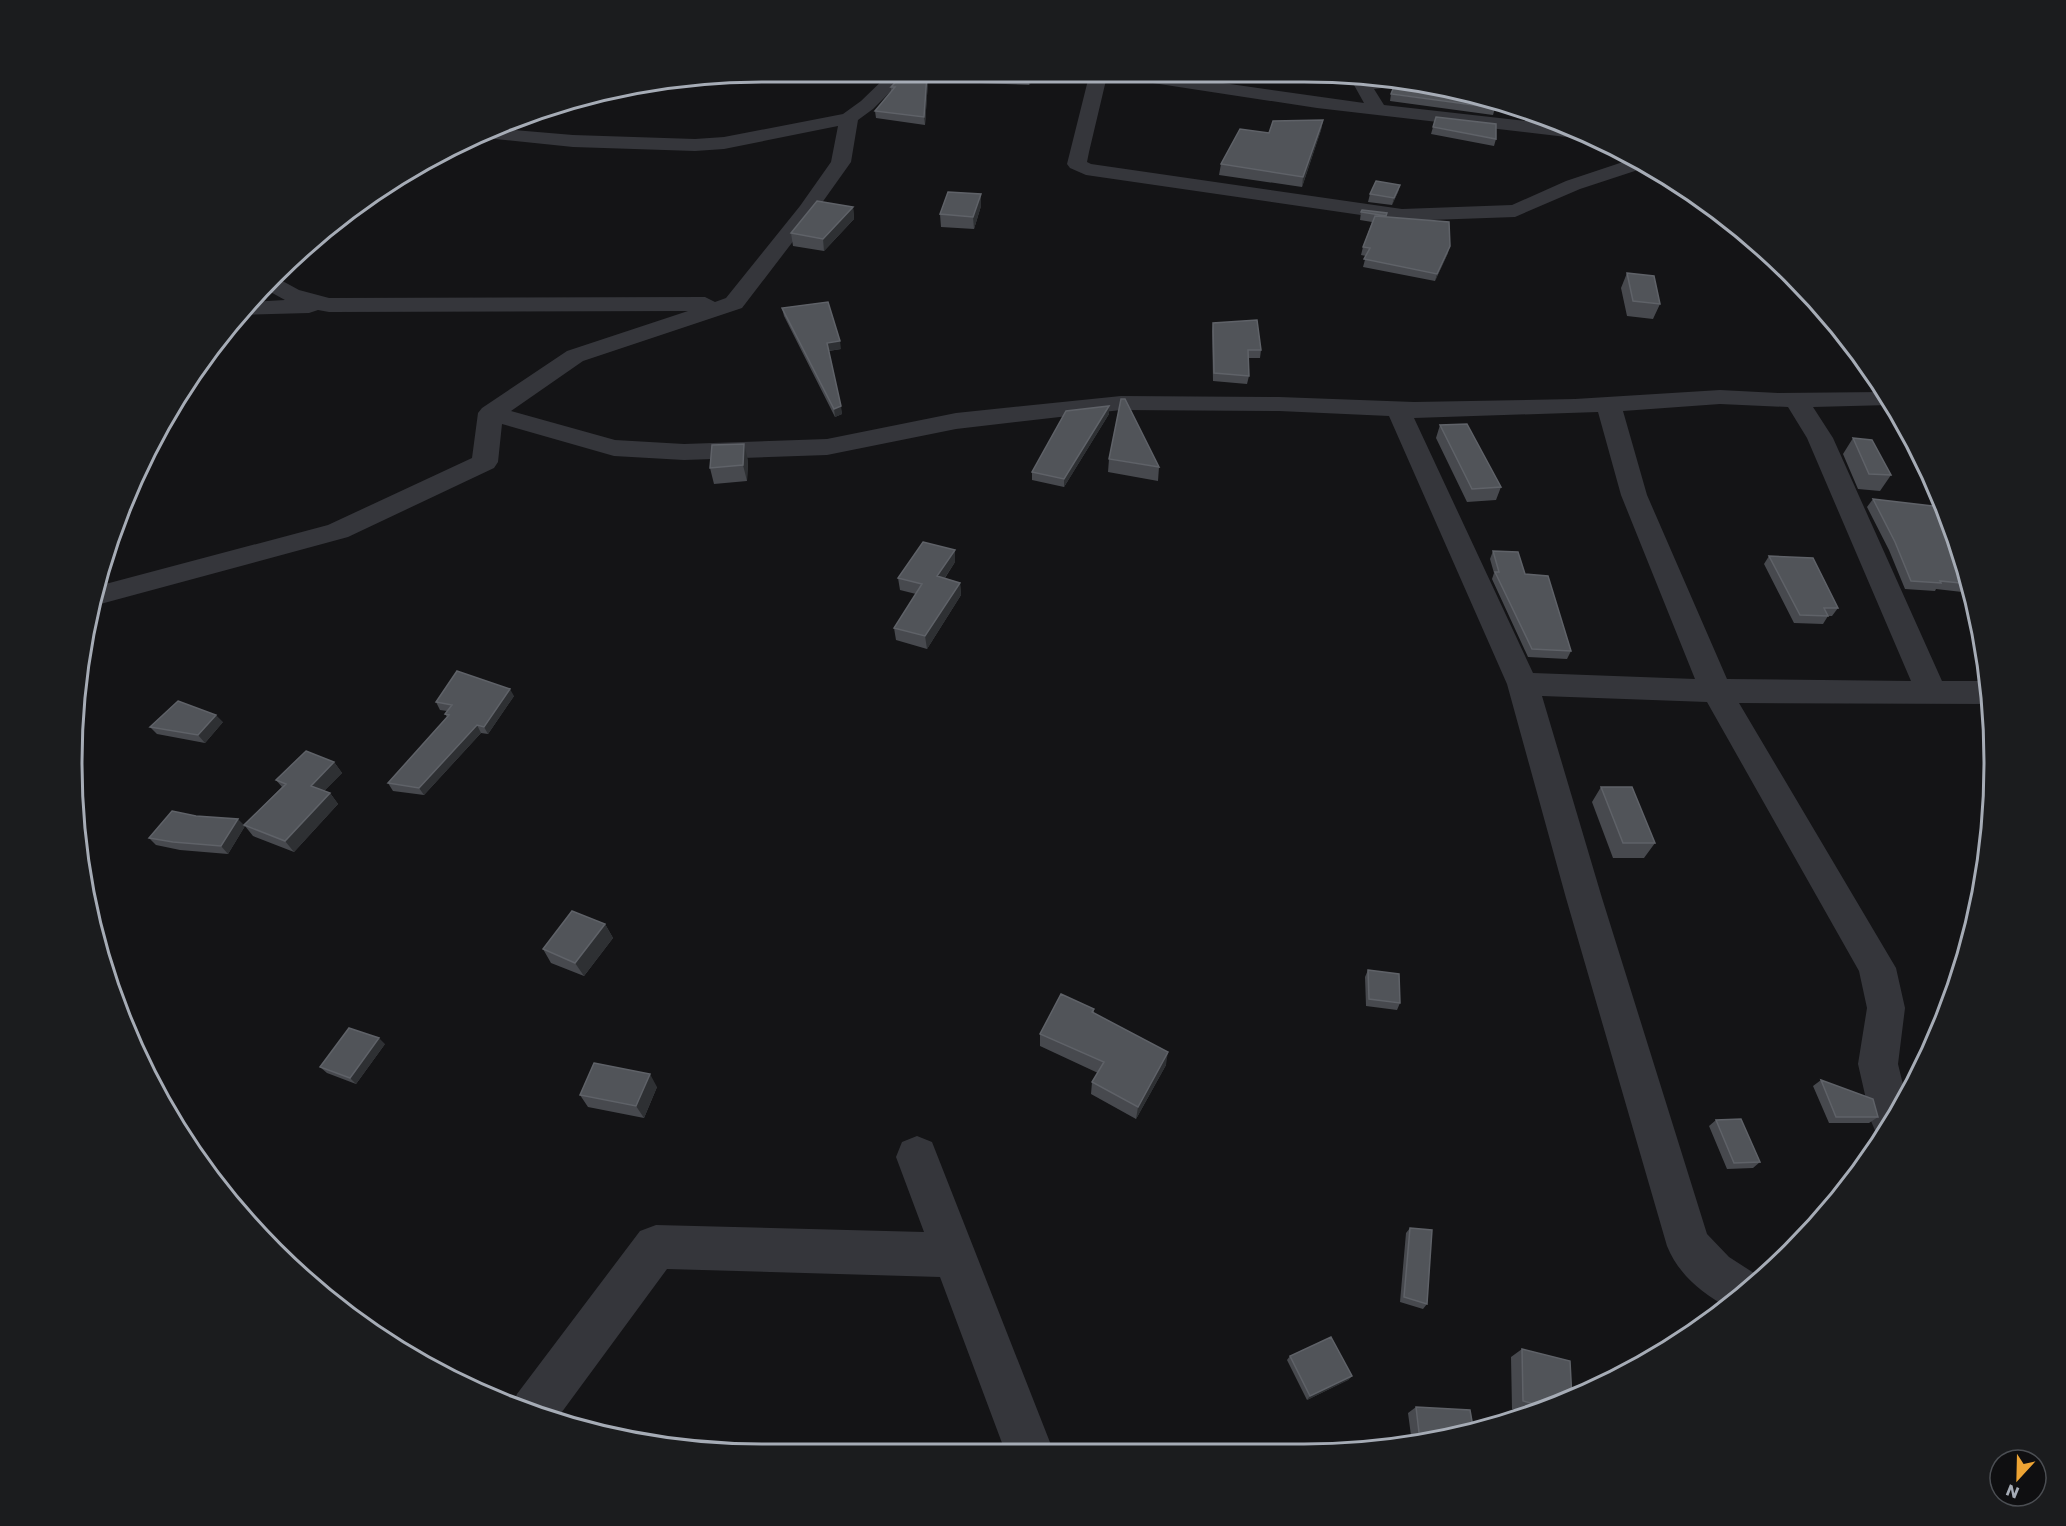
<svg xmlns="http://www.w3.org/2000/svg" width="2066" height="1526" font-family="Poppins,sans-serif">
<style>
.lines{fill:none;stroke-linecap:round;stroke-linejoin:round}
.minor{fill:#35363b;fill-rule:evenodd}
.wall{fill:#47494e}
.shaded-wall{fill:#2e3033}
.building{fill:#515459;stroke:#5f6268;stroke-width:1.5}
.rim{fill:none;stroke:#a6acb6;stroke-width:3}
</style>
<rect width="100%" height="100%" fill="#141416"/>
<g class="lines">
<path class="minor" d="M891 72H910L873 109 858 120 851 162 814 214 742 308 583 361 511 411 615 440 684 444 827 439 956 413 1121 396 1279 397 1414 402 1575 399 1720 390 1778 393 1882 392 1890 405 1813 407 1833 438 1942 681H1987L1990 704 1739 703 1896 968 1905 1008 1898 1064 1906 1097 1881 1137 1877 1135 1871 1121 1858 1064 1867 1008 1859 971 1707 702 1542 696 1602 898 1707 1234 1729 1257 1760 1277 1728 1308C1701 1292 1679 1275 1667 1246L1566 898 1507 684 1389 416 1279 411 1121 410 956 429 827 455 684 460 614 456 502 424 498 462 494 468 348 537 93 606 98 586 328 525 472 458 478 413 482 408 567 351 688 311 329 312 318 310 309 313 238 315 250 302 285 300 265 289 277 278 299 290 329 298 705 297 715 302 726 298 800 206 831 162 838 126 724 149 695 151 573 147 476 137 492 128 573 135 695 139 724 137 843 114 861 101ZM1720 404 1788 407 1807 438 1911 681 1727 679 1647 495 1623 411ZM1598 412 1621 495 1695 679 1533 673 1414 418Z
M1090 72H1146L1364 103 1354 85 1357 81 1363 80 1392 84 1390 87 1374 89 1384 105 1570 126 1590 137 1583 139 1317 108 1107 76 1089 152 1087 162 1091 164 1402 209 1512 205 1566 181 1632 159 1647 167 1580 189 1515 217 1402 221 1086 175 1070 168 1067 164Z
M917 1136 932 1142 1053 1450 1005 1451 940 1277 667 1269 556 1420 513 1404 517 1394 640 1231 656 1225 924 1232 896 1157 902 1142Z"/>
</g>
<path class="wall" d="M905 72H1039L1029 85 928 81 925 125 876 118 875 111 891 92V87Z
M1391 94 1495 108 1493 115 1390 101Z
M1323 120 1321 130 1302 187 1219 175 1221 164 1269 133Z
M1433 127 1496 139 1494 146 1431 134Z
M1400 185 1398 192 1392 205 1368 202 1370 194Z
M981 206 974 229 941 227 940 214Z
M853 207 854 219 824 251 793 246 791 233Z
M1361 212 1387 213 1386 217 1448 253 1435 281 1363 267 1366 256 1361 255 1363 247 1372 222 1360 220Z
M1627 273 1660 304 1653 319 1627 316 1621 288Z
M782 308 841 349 829 351 842 414 835 417 784 316Z
M1213 323 1261 350 1260 358H1248L1249 376 1247 384 1213 381 1212 331Z
M1109 406V414L1064 487 1032 480V472Z
M1440 425 1501 487 1496 500 1467 502 1436 438Z
M1853 438 1891 475 1880 491 1858 489 1843 454Z
M1109 459 1159 467 1158 481 1108 472Z
M748 460 747 481 714 484 710 468Z
M1873 499 1970 584 1972 591 1971 593 1936 589 1935 591 1905 589 1889 550 1867 507Z
M1493 551 1525 574 1571 651 1567 659 1528 657 1492 579 1494 573 1490 559Z
M1769 556 1838 608 1832 616H1828L1823 624 1794 623 1764 564Z
M955 562 945 578 960 583 961 595 927 649 896 640 894 628 916 594 900 590 898 578Z
M514 696 488 734 481 733 424 795 393 791 388 783 447 717 445 714 447 711 440 710 436 702Z
M223 722 205 743 157 734 150 727Z
M334 762 342 773 324 791 330 793 338 804 294 852 253 836 245 826 228 854 180 850 156 845 149 838 244 825 282 787 276 780Z
M1601 787 1655 843 1644 858H1613L1592 802Z
M605 924 613 938 584 976 551 963 543 949Z
M1368 970 1400 1003 1397 1010 1366 1006 1365 977Z
M1094 1009V1013L1166 1065 1136 1119 1091 1094 1092 1082 1098 1073 1040 1046V1034Z
M385 1044 356 1084 327 1073 320 1067Z
M1821 1080 1878 1117 1869 1123H1829L1813 1086Z
M657 1087 644 1118 588 1107 580 1095Z
M1716 1120 1760 1162 1753 1168 1727 1169 1709 1126Z
M1410 1228 1427 1304 1423 1309 1400 1302 1406 1233Z
M1522 1349 1568 1401 1526 1412 1512 1409 1511 1357Z
M1290 1356 1352 1376 1348 1380 1307 1400 1287 1360Z
M1416 1407 1473 1427 1412 1443 1408 1413Z"/>
<path class="shaded-wall" d="M1034 72H1039L1029 85V78Z
M927 74 928 81 925 125 924 117Z
M1323 120 1321 130 1302 187 1303 177Z
M1400 185 1398 192 1392 205 1394 198Z
M981 194V206L974 229 973 217Z
M853 207 854 219 824 251 823 239Z
M1450 246 1448 253 1435 281 1437 274Z
M840 341 841 349 828 351 827 343Z
M841 406 842 414 835 417 834 409Z
M1109 406V414L1064 487V479Z
M744 444 748 460 747 481 743 465Z
M955 550V562L938 588 937 576Z
M960 583 961 595 927 649 925 636Z
M510 689 514 696 488 734 484 727Z
M216 715 223 722 205 743 198 735Z
M477 725 481 733 424 795 419 788Z
M334 762 342 773 319 796 311 786Z
M330 793 338 804 294 852 285 841Z
M238 819 245 826 228 854 221 846Z
M605 924 613 938 584 976 575 963Z
M379 1038 385 1044 356 1084 350 1078Z
M1168 1052 1166 1065 1136 1119 1138 1107Z
M650 1074 657 1087 644 1118 636 1106Z
M1352 1376 1348 1380 1307 1400 1310 1396Z"/>
<path class="building" d="M905 72H1034L1029 78 927 74 924 117 875 111 895 87H891Z
M1395 84 1482 95 1495 100V108L1391 94Z
M1436 117 1496 124V139L1433 127Z
M1323 120 1303 177 1221 164 1240 129 1269 133 1273 121Z
M1376 181 1400 185 1394 198 1370 194Z
M948 192 981 194 973 217 940 214Z
M817 201 853 207 823 239 791 233Z
M1362 210 1387 213 1386 216 1361 212Z
M1375 216 1449 222 1450 246 1437 274 1364 259 1370 248 1363 247Z
M1627 273 1654 276 1660 304 1633 301Z
M828 302 840 341 827 343 841 406 834 409 782 308Z
M1257 320 1261 350H1248L1249 376 1214 373 1213 323Z
M1121 399H1125L1159 467 1109 459Z
M1109 406 1064 479 1032 472 1066 411Z
M1467 424 1501 487 1472 489 1440 425Z
M1853 438 1872 440 1891 475 1869 474Z
M744 444 743 465 710 468 712 445Z
M1873 499 1941 507 1970 584 1940 581 1941 583 1911 581 1895 542Z
M923 542 955 550 937 576 960 583 925 636 894 628 922 584 898 578Z
M1493 551 1518 552 1525 574 1548 576 1571 651 1532 649 1495 572H1499Z
M1769 556 1813 558 1838 608H1824L1828 616 1800 615Z
M457 671 510 689 484 727 477 725 419 788 388 783 449 715 445 714 452 705 436 702Z
M178 701 216 715 198 735 150 727Z
M306 751 334 762 311 786 330 793 285 841 244 825 286 784 276 780Z
M1601 787H1632L1655 843H1623Z
M172 811 196 816 238 819 221 846 173 842 149 838Z
M572 911 605 924 575 963 543 949Z
M1368 970 1399 974 1400 1003 1369 999Z
M1061 994 1094 1009 1092 1012 1168 1052 1138 1107 1092 1082 1104 1062 1040 1034Z
M349 1028 379 1038 350 1078 320 1067Z
M594 1063 650 1074 636 1106 580 1095Z
M1821 1080 1873 1099 1878 1117H1836Z
M1741 1119 1760 1162 1734 1163 1716 1120Z
M1410 1228 1432 1230 1427 1304 1404 1297Z
M1331 1337 1352 1376 1310 1396 1290 1356Z
M1522 1349 1570 1361 1572 1399 1568 1401 1545 1407 1523 1401Z
M1416 1407 1470 1410 1473 1427 1420 1441Z"/>
<path d="M0 0H2066V1526H0ZM762 82H1304A680 680 0 0 1 1984 762V764A680 680 0 0 1 1304 1444H762A680 680 0 0 1 82 764V762A680 680 0 0 1 762 82Z" fill="#1b1c1e" fill-rule="evenodd"/>
<path class="rim" d="M762 82H1304A680 680 0 0 1 1984 762V764A680 680 0 0 1 1304 1444H762A680 680 0 0 1 82 764V762A680 680 0 0 1 762 82Z"/>
<g transform="translate(2018 1478) rotate(202)"><circle r="28" fill="#0f0f11" stroke="#4b4e53" stroke-width="1.5"/>
<path d="M0-4.5L10 22L0 15L-10 22Z" fill="#eea434"/>
<text y="-9" font-size="16" font-weight="bold" text-anchor="middle" fill="#a6acb6">N</text>
</g>
</svg>
